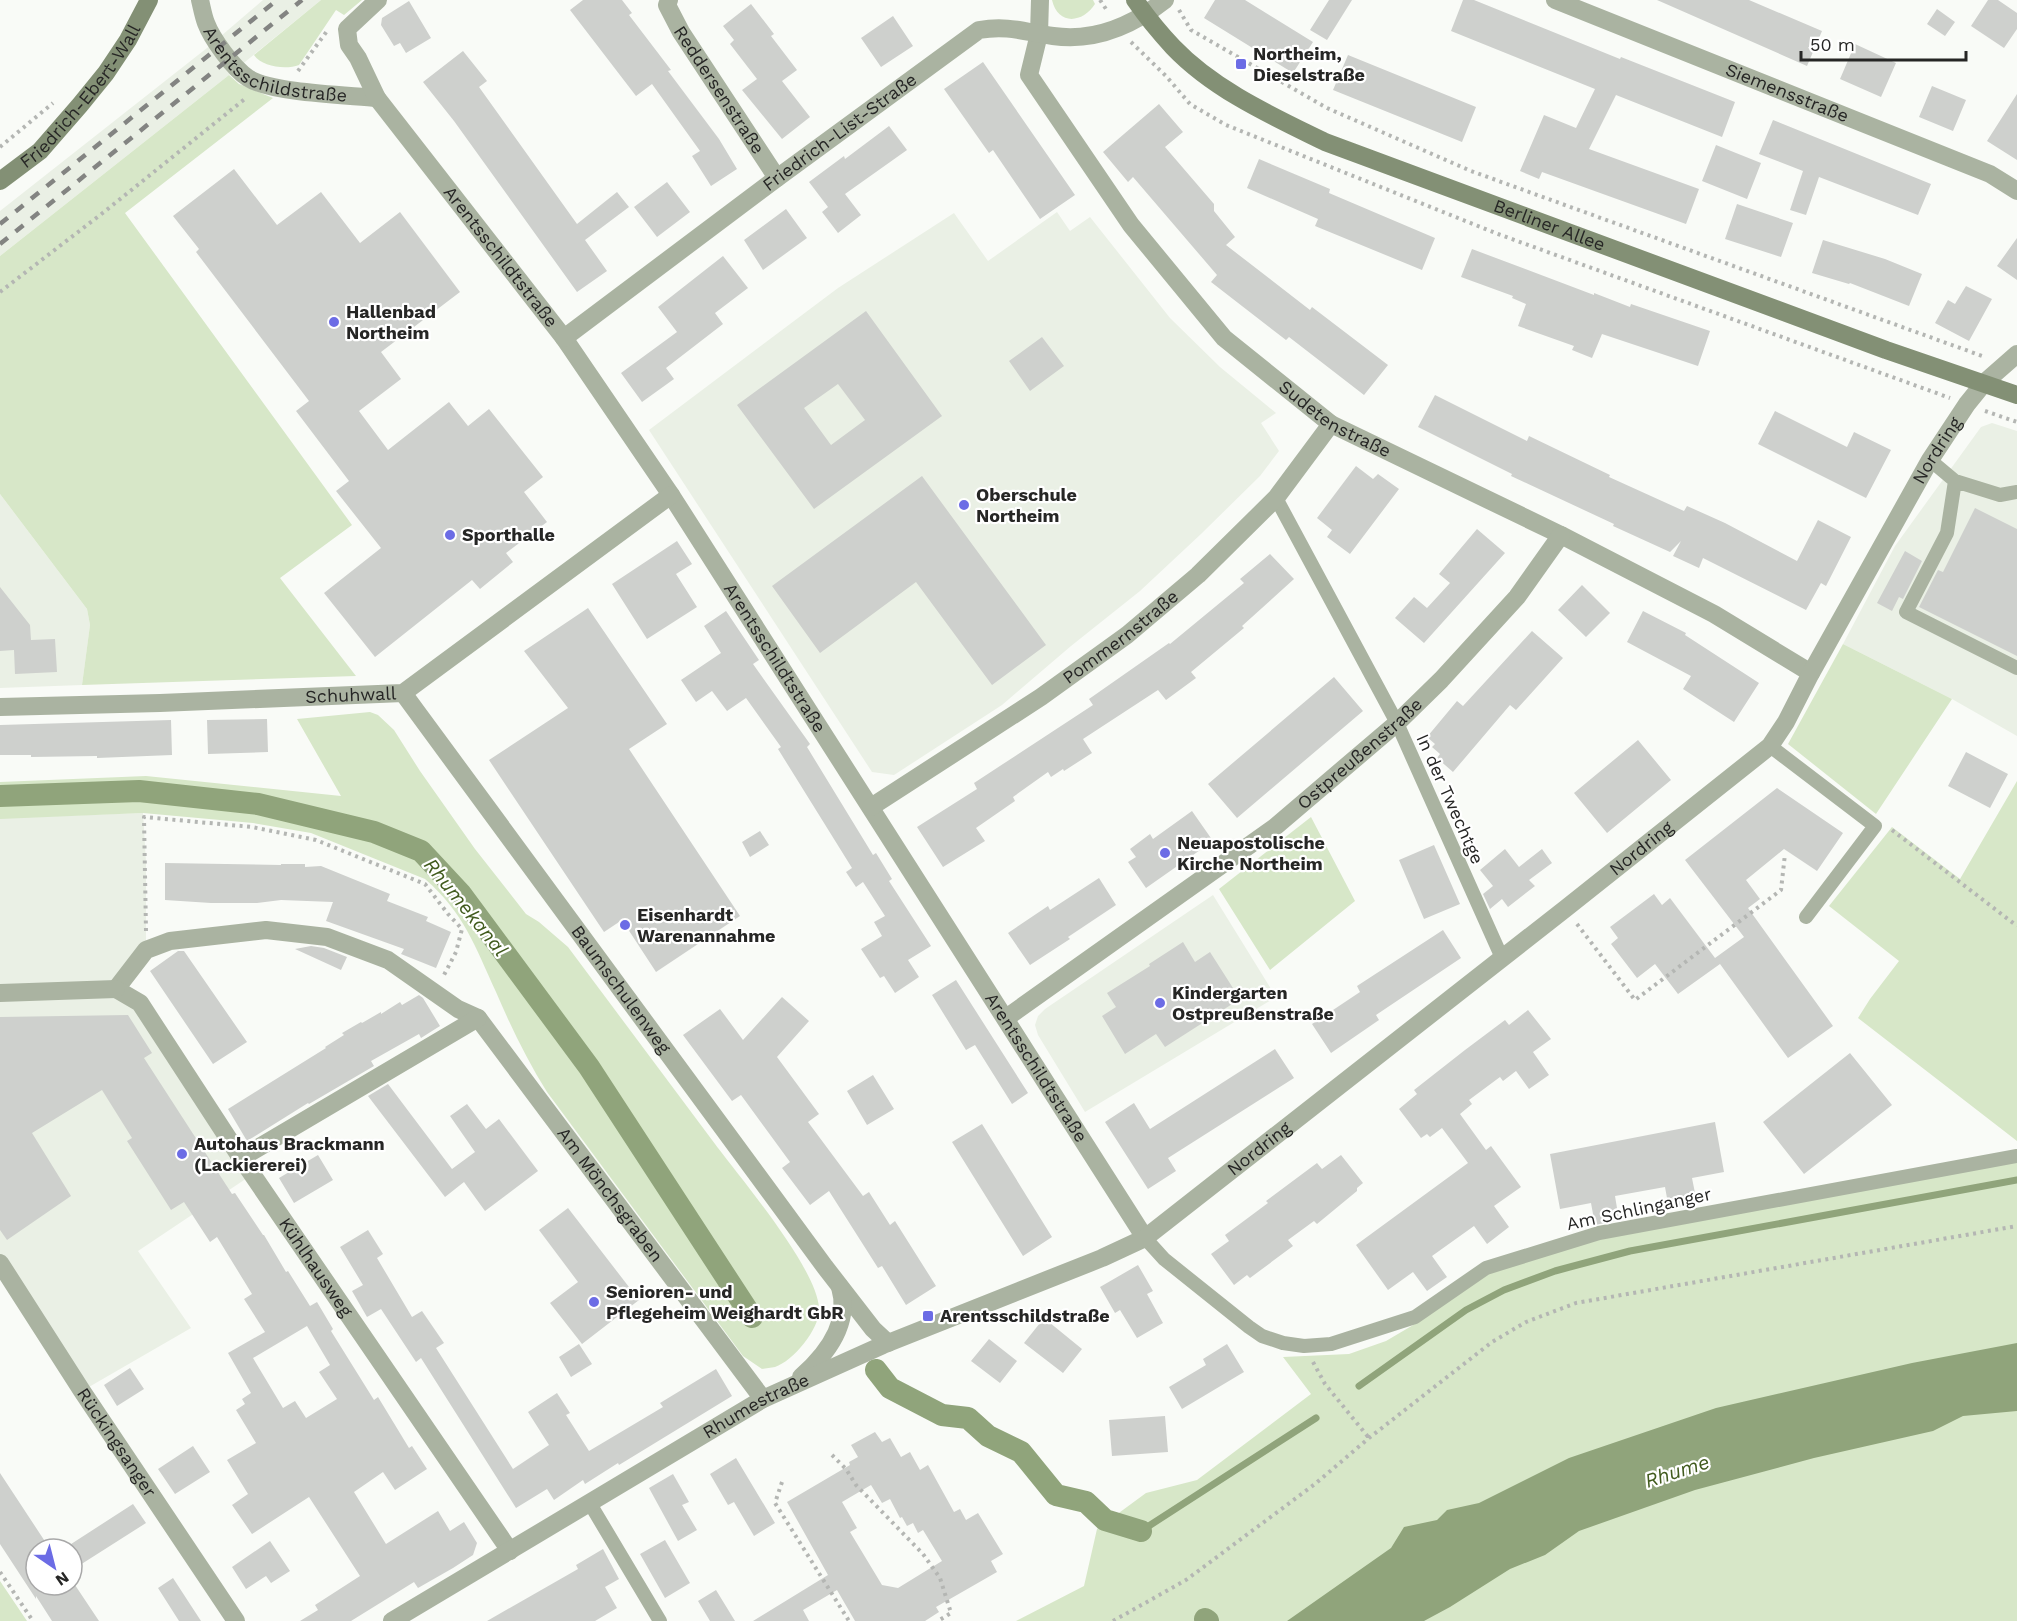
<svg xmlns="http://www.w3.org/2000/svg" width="2017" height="1621" font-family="'Work Sans',sans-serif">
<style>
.built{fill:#eaf0e5}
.green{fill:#d7e7c8}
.water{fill:#90a47b}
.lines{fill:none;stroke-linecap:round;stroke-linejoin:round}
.stream{stroke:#90a47b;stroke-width:7}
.canal{stroke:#90a47b;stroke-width:22}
.building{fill:#ced0cd;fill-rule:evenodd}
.path{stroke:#b4b6b3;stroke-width:4;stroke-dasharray:3 4.5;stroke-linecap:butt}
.service{stroke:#aab3a1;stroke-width:14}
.minor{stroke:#aab3a1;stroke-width:18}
.secondary{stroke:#839075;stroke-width:18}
.rail{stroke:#838482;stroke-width:4.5;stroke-dasharray:10 10;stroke-linecap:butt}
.poi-dot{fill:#6c6ce5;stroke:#fff;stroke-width:2}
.labels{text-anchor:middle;stroke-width:4.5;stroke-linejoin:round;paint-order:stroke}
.poi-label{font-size:18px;font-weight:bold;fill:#262625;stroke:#fff;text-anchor:start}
.street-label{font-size:18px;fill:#262625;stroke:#fff}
.water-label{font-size:20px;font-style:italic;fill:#415b1e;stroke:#fff}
</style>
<rect width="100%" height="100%" fill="#f9fbf7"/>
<path class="built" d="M263 0H321L229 75 0 256V211L207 48Z
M1057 212 1070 231 1090 217 1170 318 1220 367 1276 413 1261 423 1279 451 1260 476 1201 534 1140 591 1071 646 1002 705 894 775 872 772 649 430 838 288 954 213 988 261Z
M1992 423 2017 431V736L1952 699 1843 644 1895 546 1981 427Z
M0 494 87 609 90 625 82 685 0 688Z
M143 813 146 862V950L116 989 140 1003 253 1174 138 1251 191 1328 82 1391 0 1263V818Z
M1213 895 1276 997 1085 1112 1038 1035 1035 1025 1038 1016 1045 1009Z"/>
<path class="green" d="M321 0H362L344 15 336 10 299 65C286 70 262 67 254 55Z
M1052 0H1093L1095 4C1083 23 1058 26 1052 0Z
M229 75 239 84 273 98 125 213 352 525 280 578 356 676 82 685 90 625 87 609 0 494V256Z
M1843 644 1952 699 1876 814 1788 744Z
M370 712 378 715 394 730 420 771 475 849 526 914 539 922 568 947C618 1014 668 1081 718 1148 743 1181 817 1269 819 1308 821 1327 794 1361 775 1367 771 1368 766 1368 762 1369L743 1356 547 1092C527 1060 511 1027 496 992 475 946 464 913 425 879L311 833 253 823 143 813 0 819V782L146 776 341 796 297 719Z
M2017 781V1141L1858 1018 1870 999 1899 961 1829 906 1892 827 1960 879Z
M1311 817 1355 901 1270 970 1219 889Z
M2017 1160V1621H1016L1084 1586 1097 1529 1146 1493 1197 1480 1311 1394 1283 1357 1349 1354 1386 1341 1420 1321 1486 1274 1599 1239Z
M0 1581 27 1621H0Z"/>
<path class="water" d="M2017 1343V1411L1963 1416 1933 1431 1814 1458 1695 1490 1579 1531 1545 1555 1510 1569 1450 1607 1424 1621H1287L1391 1548 1404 1527 1437 1520 1447 1510 1479 1503 1569 1458 1716 1408 1912 1363Z"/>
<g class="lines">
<path class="stream" d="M1359 1386 1466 1310 1504 1290 1555 1271 1630 1251 2017 1180
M1141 1531 1316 1418"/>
<path class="canal" d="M0 796 139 791 258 804 374 832 421 851 461 894 589 1067 752 1317
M876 1370 890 1388 942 1415 968 1418 988 1436 1021 1452 1056 1495 1086 1502 1105 1520 1141 1531
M1205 1619 1208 1621"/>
</g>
<path class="building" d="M583 0H622L632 13 629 15 671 70 668 71 719 139 737 169 711 186 692 156 700 151 652 84 636 96 570 10Z
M1215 0H1245L1313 42 1293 73 1204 18Z
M1329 0H1352L1327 40 1310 30Z
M1463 0H1474L1620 59 1621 57 1735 102 1722 137 1616 95 1589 149 1699 189 1686 224 1542 172 1539 179 1520 171 1544 115 1576 128 1595 89 1451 31Z
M1657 0H1749L1822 31 1807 66Z
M1988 0H1998L2017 13V29L2004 48 1971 26Z
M409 1 431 38 406 53 400 43 394 46 381 25 382 18Z
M751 4 774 34 771 36 797 70 782 81 810 117 782 139 742 90 757 79 730 44 734 40 723 26Z
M1937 9 1955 22 1945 36 1927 24Z
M893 16 913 46 881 67 861 38Z
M1855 44 1896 63 1881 97 1840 79Z
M463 51 487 81 479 87 577 224 617 192 629 207 585 240 607 271 577 292 454 121 423 82Z
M1348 55 1476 107 1462 142 1333 90Z
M983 62 1075 195 1040 219 993 150 989 153 944 89Z
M1932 86 1966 100 1953 131 1919 117Z
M2017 94V160L1987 141Z
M1159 104 1183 132 1165 147 1214 204V211L1235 237 1226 245 1310 310 1312 307 1388 365 1364 395 1289 337 1286 340 1211 282 1217 275 1133 177 1128 182 1103 152Z
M1773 120 1931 184 1918 215 1819 177 1806 215 1790 210 1803 171 1759 154Z
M889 126 907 150 845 194 861 215 838 233 822 212 828 207 809 182 844 156 845 159Z
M1716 145 1761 163 1747 199 1702 181Z
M1259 159 1330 189 1329 193 1435 238 1422 270 1315 226 1318 219 1247 188Z
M234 169 277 225 321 192 360 243 400 212 460 292 381 352 401 379 359 411 388 450 449 402 468 426 489 409 543 477 524 492 547 522 506 553 513 562 480 589 472 580 375 657 324 593 381 548 336 491 349 481 296 411 309 401 196 252 199 249 173 216Z
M667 182 690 212 657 237 634 207Z
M1737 204 1793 223 1781 257 1725 239Z
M786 209 807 238 763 270 744 240Z
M2017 238V280L1997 266Z
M1823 240 1885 259 1922 274 1909 306 1850 283 1849 284 1812 273Z
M1472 249 1594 295V293L1630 307 1631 304 1710 331 1698 366 1602 334 1592 358 1572 350 1574 346 1518 326 1526 304 1512 298 1513 296 1461 277Z
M723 256 748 288 715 313 723 324 666 368 674 379 642 402 621 373 677 332 658 307Z
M1966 286 1992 299 1969 341 1935 323 1948 300 1955 304Z
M866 311 942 416 814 509 737 405ZM838 384 865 420 831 445 804 408Z
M1042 337 1064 366 1030 391 1009 361Z
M1435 395 1527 441 1529 436 1610 475 1609 477 1684 511 1687 506 1725 523 1797 561 1818 520 1851 537 1826 586 1821 583 1806 610 1703 558 1699 568 1673 556 1681 541 1670 552 1613 526 1614 524 1511 476 1512 474 1418 427Z
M1775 411 1847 447 1854 432 1891 450 1866 498 1758 444Z
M1356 466 1373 479 1378 474 1399 489 1350 554 1327 537 1332 530 1317 518Z
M922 476 1046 645 992 685 916 582 820 653 772 586Z
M1975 508 2017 529V656L1919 607 1938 570 1943 572Z
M1477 529 1505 553 1424 643 1395 618 1414 597 1427 608 1450 583 1439 574Z
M677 541 692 564 676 574 697 607 647 639 612 584Z
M1905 551 1922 561 1903 599 1899 597 1892 611 1877 603Z
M1270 554 1294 579 1242 626 1244 628 1191 672 1196 678 1166 700 1158 690 1083 739 1092 753 1064 771 1063 769 1051 777 1048 772 1013 797 1015 801 976 828 985 841 943 867 917 827 977 789 974 783 1093 705 1089 699 1169 643 1170 644 1244 583 1240 579Z
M1582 585 1610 613 1586 637 1558 610Z
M0 587 30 625 31 640 55 639 57 672 15 674 14 650 0 651Z
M588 608 667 724 629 749 740 916 656 972 622 920 604 932 489 760 568 708 524 651Z
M726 611 759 660 753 664 810 744 807 747 873 855 876 853 892 879 889 881 931 946 908 960 919 977 895 993 884 976 880 978 861 949 882 936 874 922 885 916 863 882 856 887 846 872 852 868 778 749 781 747 746 698 727 711 712 691 696 702 681 680 721 653 704 626Z
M1643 611 1686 633 1685 635 1759 683 1734 722 1683 689 1691 676 1627 642Z
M1532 631 1563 658 1516 710 1510 705 1453 772 1437 758 1440 754 1432 747 1435 744 1427 737 1457 701 1463 706Z
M1334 677 1363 711 1237 818 1208 784Z
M267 719 268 752 208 754 207 720Z
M171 720 172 755 97 758V756L31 757V755H0V725Z
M1638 740 1671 780 1607 833 1574 793Z
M1966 752 2008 774 1990 808 1948 786Z
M1777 788 1843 833 1817 871 1784 849 1746 880 1760 899 1748 908 1833 1026 1788 1058 1720 964 1678 994 1655 964 1637 978 1611 944 1618 938 1610 927 1654 894 1662 905 1670 898 1715 958 1744 937 1685 860Z
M1192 811 1213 841 1146 888 1128 862 1136 857 1130 849 1150 834 1153 839Z
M760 831 769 845 750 857 742 842Z
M1434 845 1460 904 1424 919 1399 860Z
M1505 849 1519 867 1542 849 1552 863 1529 880 1535 886 1508 907 1502 899 1490 909 1483 894 1493 886 1480 870Z
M165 863 281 865V864H305V867L321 866 390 894 387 901 428 917 426 921 451 932 436 968 401 954 404 949 326 921 333 902 281 900 257 903H211L165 900Z
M1099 878 1116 905 1068 937 1070 939 1030 965 1008 933 1048 906 1050 910Z
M1443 930 1461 958 1376 1015 1379 1020 1331 1053 1312 1024 1360 992 1357 986Z
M1183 942 1195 962 1210 952 1240 999 1165 1047 1156 1034 1125 1054 1102 1016 1116 1007 1107 993 1150 966 1149 964Z
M311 946 324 948 347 957 341 970 295 949Z
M178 951H184L247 1042 213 1064 150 971Z
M956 980 1028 1093 1012 1104 975 1045 966 1050 932 995Z
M419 995 423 998 440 1026 421 1038 419 1034 371 1061 374 1066 309 1104 308 1103 247 1141 228 1109 326 1048 325 1047 344 1035 342 1033 361 1022 362 1023 381 1012V1014L400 1002 402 1005Z
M782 997 809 1021 777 1057 819 1114 808 1122 863 1196 869 1192 890 1225 895 1221 936 1286 906 1305 882 1266 878 1268 829 1191 810 1205 782 1168 790 1162 741 1095 732 1101 683 1035 720 1009 743 1040Z
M1528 1010 1551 1039 1533 1052 1549 1075 1529 1089 1516 1071 1503 1081 1500 1077 1469 1100 1472 1104 1460 1114 1486 1150 1491 1146 1521 1187 1494 1206 1509 1227 1487 1244 1474 1226 1432 1256 1447 1277 1427 1291 1413 1272 1388 1290 1356 1245 1468 1163 1442 1128 1430 1137 1427 1134 1421 1138 1399 1109 1417 1094 1414 1090 1465 1050 1505 1020 1509 1025Z
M128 1015 152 1053 144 1058 232 1194 235 1193 263 1235H264L286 1272 288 1271 310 1306 317 1302 333 1329 331 1331 374 1400 378 1397 409 1448 412 1446 427 1469 395 1490 383 1472 354 1492 386 1544 438 1511 450 1531 464 1522 477 1543 473 1555 453 1568 418 1588 414 1582 351 1621H300L318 1610 315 1605 360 1576 309 1497 252 1534 232 1505 248 1494 227 1460 256 1443 236 1410 245 1404 242 1399 251 1393 228 1353 265 1332 244 1299 252 1294 217 1237 210 1242 184 1202 171 1210 127 1141 132 1138 102 1090 32 1133 71 1196 7 1240 0 1230V1017ZM307 1326 330 1365 319 1372 337 1399 306 1418 295 1401 283 1408 253 1358Z
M1275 1049 1294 1078 1168 1158 1176 1171 1148 1189 1105 1122 1134 1103 1150 1129Z
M1850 1053 1892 1105 1804 1174 1763 1122Z
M873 1075 894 1109 867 1125 847 1091Z
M388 1084 452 1169 475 1152 450 1116 467 1104 486 1129 499 1119 538 1171 485 1211 464 1182 445 1197 368 1096Z
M1715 1122 1724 1172 1692 1178 1697 1203 1669 1209 1665 1187 1615 1196 1619 1220 1595 1225 1591 1203 1560 1209 1550 1154Z
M982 1124 1052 1237 1023 1256 952 1142Z
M318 1155 333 1180 294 1203 279 1178Z
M1341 1155 1363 1183 1357 1188V1191L1317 1224 1314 1221 1288 1240 1293 1246 1250 1278 1247 1275 1234 1285 1211 1254 1229 1241 1225 1235 1268 1203 1266 1201 1317 1163 1322 1169Z
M568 1208 639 1300 582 1344 550 1303 578 1282 539 1230Z
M368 1230 383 1254 377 1258 412 1317 422 1311 444 1343 436 1348 513 1469 549 1445 528 1412 557 1393 570 1413 566 1415 589 1451 663 1407 660 1403 716 1369 732 1396 619 1465 618 1463 585 1484 583 1480 554 1500 547 1489 516 1508 421 1358 416 1362 381 1309 367 1317 352 1291 363 1285 340 1247Z
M1138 1265 1153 1291 1147 1294 1163 1323 1137 1338 1120 1310 1115 1313 1100 1287Z
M1044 1318 1082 1349 1063 1373 1024 1343Z
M989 1339 1017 1361 1000 1383 971 1361Z
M579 1344 592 1364 571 1377 559 1357Z
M1227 1344 1244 1372 1182 1409 1169 1387 1206 1365 1203 1359Z
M130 1368 144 1389 117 1406 104 1385Z
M1165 1416 1168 1452 1112 1456 1109 1420Z
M875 1432 882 1442 890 1438 901 1457 910 1452 920 1470 928 1465 954 1512 960 1509 966 1520 978 1513 1003 1554 991 1561 997 1572 936 1607 939 1612 925 1621H855L837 1590 803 1610 809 1621H753L828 1575 787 1502 850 1465 849 1462 858 1457 851 1445ZM871 1485 882 1503 890 1499 900 1518 902 1517 907 1526 913 1523 918 1533 923 1530 942 1561 898 1588 882 1585 850 1532 857 1528 842 1502Z
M193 1446 210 1472 175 1494 158 1469Z
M736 1458 775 1523 754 1536 734 1502 728 1505 710 1474Z
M0 1473 50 1549H36V1585H75L99 1621H52L36 1596V1599L0 1544Z
M673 1474 689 1502 682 1505 697 1530 678 1541 649 1488Z
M133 1504 146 1523 80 1565 72 1553V1549H69L68 1546Z
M665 1540 690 1583 665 1598 640 1554Z
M270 1541 290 1571 271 1583 266 1576 246 1589 232 1567Z
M603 1549 619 1579 605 1587 617 1608 595 1621H487L578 1569 576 1565Z
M173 1578 201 1621H179L158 1588Z
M716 1590 735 1621H710L698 1601Z"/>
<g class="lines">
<path class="path" d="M1100 0 1108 12
M1179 10 1191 30 1327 108 1471 171 1985 357
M1131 42 1166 76 1190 104 1226 125 1498 234 1950 398
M298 71 327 31
M0 147 53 103
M0 292 104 212 246 98
M1985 411 2017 422
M1892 830 2017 926
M1577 924 1635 1000 1781 890 1785 854
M146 931 144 817 252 827 316 840 425 884 448 914 462 929 456 952 444 975
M1313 1362 1325 1384 1369 1438
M832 1455 846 1469 856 1485 923 1554 940 1578 951 1613 938 1621
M782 1482 775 1503 849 1621
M0 1572 33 1621
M1113 1621 1186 1580 1315 1484 1369 1438 1492 1342 1526 1322 1576 1303 2017 1226"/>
<path class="service" d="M1930 460 1955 481 2000 495 2017 492
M1955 481 1947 533 1906 612 2017 668
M1276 498 1397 723 1502 958
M1770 746 1875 826 1806 917
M1145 1238 1164 1259 1249 1327 1262 1336 1283 1343 1304 1346 1331 1344 1415 1317 1486 1268 1599 1233 2017 1156
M589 1502 660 1621"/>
<g class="minor">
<path id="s1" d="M200 0C202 8 203 15 206 23 212 39 233 68 248 78 271 93 347 95 377 98"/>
<path id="s2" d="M378 0 347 29 349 45 358 58 377 98 564 338 671 495 1145 1238"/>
<path id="s3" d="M669 0 667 5 681 32 777 178"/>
<path id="s4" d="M1040 0 1039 34 1029 75 1131 225 1224 338 1331 424 1561 535 1714 614 1811 673"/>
<path id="s5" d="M1555 0 1990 174 2017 191"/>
<path id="s6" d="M564 338 777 178 979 30C1008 25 1025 32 1053 36 1095 42 1132 26 1165 0"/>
<path id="s7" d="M403 693 825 1267 873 1329 888 1343"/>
<path id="s8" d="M0 707 160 703 403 693 671 495"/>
<path id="s9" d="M871 807 1041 697 1127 635 1198 575 1276 498 1331 424"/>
<path id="s10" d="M116 989 146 950 170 941 266 930 327 937 388 960 458 1009 478 1018 763 1399"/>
<path id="s11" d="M116 989 140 1003 241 1158 510 1551"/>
<path d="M0 993 116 989"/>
<path id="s12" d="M1006 1018 1275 827 1397 723 1441 680 1517 597 1561 535"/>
<path d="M241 1158 478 1018"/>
<path id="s13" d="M0 1263 82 1391 236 1621"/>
<path d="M801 1377C827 1354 851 1323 840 1287"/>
<path id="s14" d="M392 1621 763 1399 883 1345 1102 1258 1145 1238 1565 909 1770 746 1786 722 1811 673 1930 460 1967 404 1984 383 2017 354"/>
</g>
<g class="secondary">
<path id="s15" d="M1135 0C1146 16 1159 32 1173 47 1214 90 1272 116 1325 142L1886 350 2017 395"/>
<path id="s16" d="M0 181 40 151 80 105 106 73 128 40 149 0"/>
</g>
<path class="rail" d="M0 224 277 0
M0 244 302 0"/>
</g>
<g class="poi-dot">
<rect x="1235" y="58" width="12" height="12" rx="3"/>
<circle cx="334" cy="322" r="6"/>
<circle cx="964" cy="505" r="6"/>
<circle cx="450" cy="535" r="6"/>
<circle cx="1165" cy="853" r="6"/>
<circle cx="625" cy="925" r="6"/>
<circle cx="1160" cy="1003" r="6"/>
<circle cx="182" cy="1154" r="6"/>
<circle cx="594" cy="1302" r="6"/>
<rect x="922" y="1310" width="12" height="12" rx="3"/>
</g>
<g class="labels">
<g class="poi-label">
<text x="1253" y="60">Northeim,<tspan x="1253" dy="21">Dieselstraße</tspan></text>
<text x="346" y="318">Hallenbad<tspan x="346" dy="21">Northeim</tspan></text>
<text x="976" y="501">Oberschule<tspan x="976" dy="21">Northeim</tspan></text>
<text x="462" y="541">Sporthalle</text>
<text x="1177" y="849">Neuapostolische<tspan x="1177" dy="21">Kirche Northeim</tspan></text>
<text x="637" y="921">Eisenhardt<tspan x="637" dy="21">Warenannahme</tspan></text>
<text x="1172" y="999">Kindergarten<tspan x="1172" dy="21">Ostpreußenstraße</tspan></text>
<text x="194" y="1150">Autohaus Brackmann<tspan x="194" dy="21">(Lackiererei)</tspan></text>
<text x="606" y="1298">Senioren- und<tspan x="606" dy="21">Pflegeheim Weighardt GbR</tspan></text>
<text x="940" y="1322">Arentsschildstraße</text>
</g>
<g class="street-label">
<text dy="6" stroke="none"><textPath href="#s1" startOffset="112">Arentsschildstraße</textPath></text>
<text dy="6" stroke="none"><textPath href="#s3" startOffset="105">Reddersenstraße</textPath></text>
<text dy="6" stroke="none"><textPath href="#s16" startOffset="118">Friedrich-Ebert-Wall</textPath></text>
<text dy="6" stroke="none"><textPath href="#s5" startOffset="250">Siemensstraße</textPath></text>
<text dy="6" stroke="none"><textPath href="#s6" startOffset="344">Friedrich-List-Straße</textPath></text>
<text dy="6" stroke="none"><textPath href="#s15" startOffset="480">Berliner Allee</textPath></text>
<text dy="6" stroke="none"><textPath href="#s2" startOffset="320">Arentsschildtstraße</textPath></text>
<text dy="6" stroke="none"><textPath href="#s4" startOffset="542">Sudetenstraße</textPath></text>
<text dy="6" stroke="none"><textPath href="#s14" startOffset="1982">Nordring</textPath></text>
<text dy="6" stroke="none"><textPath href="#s9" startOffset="302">Pommernstraße</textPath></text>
<text dy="6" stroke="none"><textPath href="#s2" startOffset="806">Arentsschildtstraße</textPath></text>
<text dy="6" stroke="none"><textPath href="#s8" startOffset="351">Schuhwall</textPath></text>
<text dy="6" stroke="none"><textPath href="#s12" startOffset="442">Ostpreußenstraße</textPath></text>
<text transform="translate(1450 799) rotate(66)" y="6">In der Twechtge</text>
<text dy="6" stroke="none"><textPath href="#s14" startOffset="1478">Nordring</textPath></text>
<text dy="6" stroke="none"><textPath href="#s7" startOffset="368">Baumschulenweg</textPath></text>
<text dy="6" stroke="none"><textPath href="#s2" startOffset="1292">Arentsschildtstraße</textPath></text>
<text dy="6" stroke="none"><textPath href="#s14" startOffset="992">Nordring</textPath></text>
<text dy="6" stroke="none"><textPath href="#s10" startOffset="626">Am Mönchsgraben</textPath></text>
<text transform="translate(1639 1209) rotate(-12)" y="6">Am Schlinganger</text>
<text dy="6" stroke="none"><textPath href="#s11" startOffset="345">Kühlhausweg</textPath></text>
<text dy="6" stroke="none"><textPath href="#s14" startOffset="423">Rhumestraße</textPath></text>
<text dy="6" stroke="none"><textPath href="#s13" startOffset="214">Rückingsanger</textPath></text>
</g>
<g class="water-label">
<text transform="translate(466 907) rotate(51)" y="7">Rhumekanal</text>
<text transform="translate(1677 1471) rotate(-18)" y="7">Rhume</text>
</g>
</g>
<g transform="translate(54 1567) rotate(145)"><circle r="28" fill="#ffffff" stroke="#a8a8a8" stroke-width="1.5"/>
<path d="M0-4.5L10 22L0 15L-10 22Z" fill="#6c6ce5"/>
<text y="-9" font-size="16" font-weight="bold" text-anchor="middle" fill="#262625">N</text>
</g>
<path d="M1801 51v9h165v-9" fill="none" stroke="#262625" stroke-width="3"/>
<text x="1810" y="51" font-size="18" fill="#262625" stroke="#ffffff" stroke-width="4.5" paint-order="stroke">50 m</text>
</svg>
